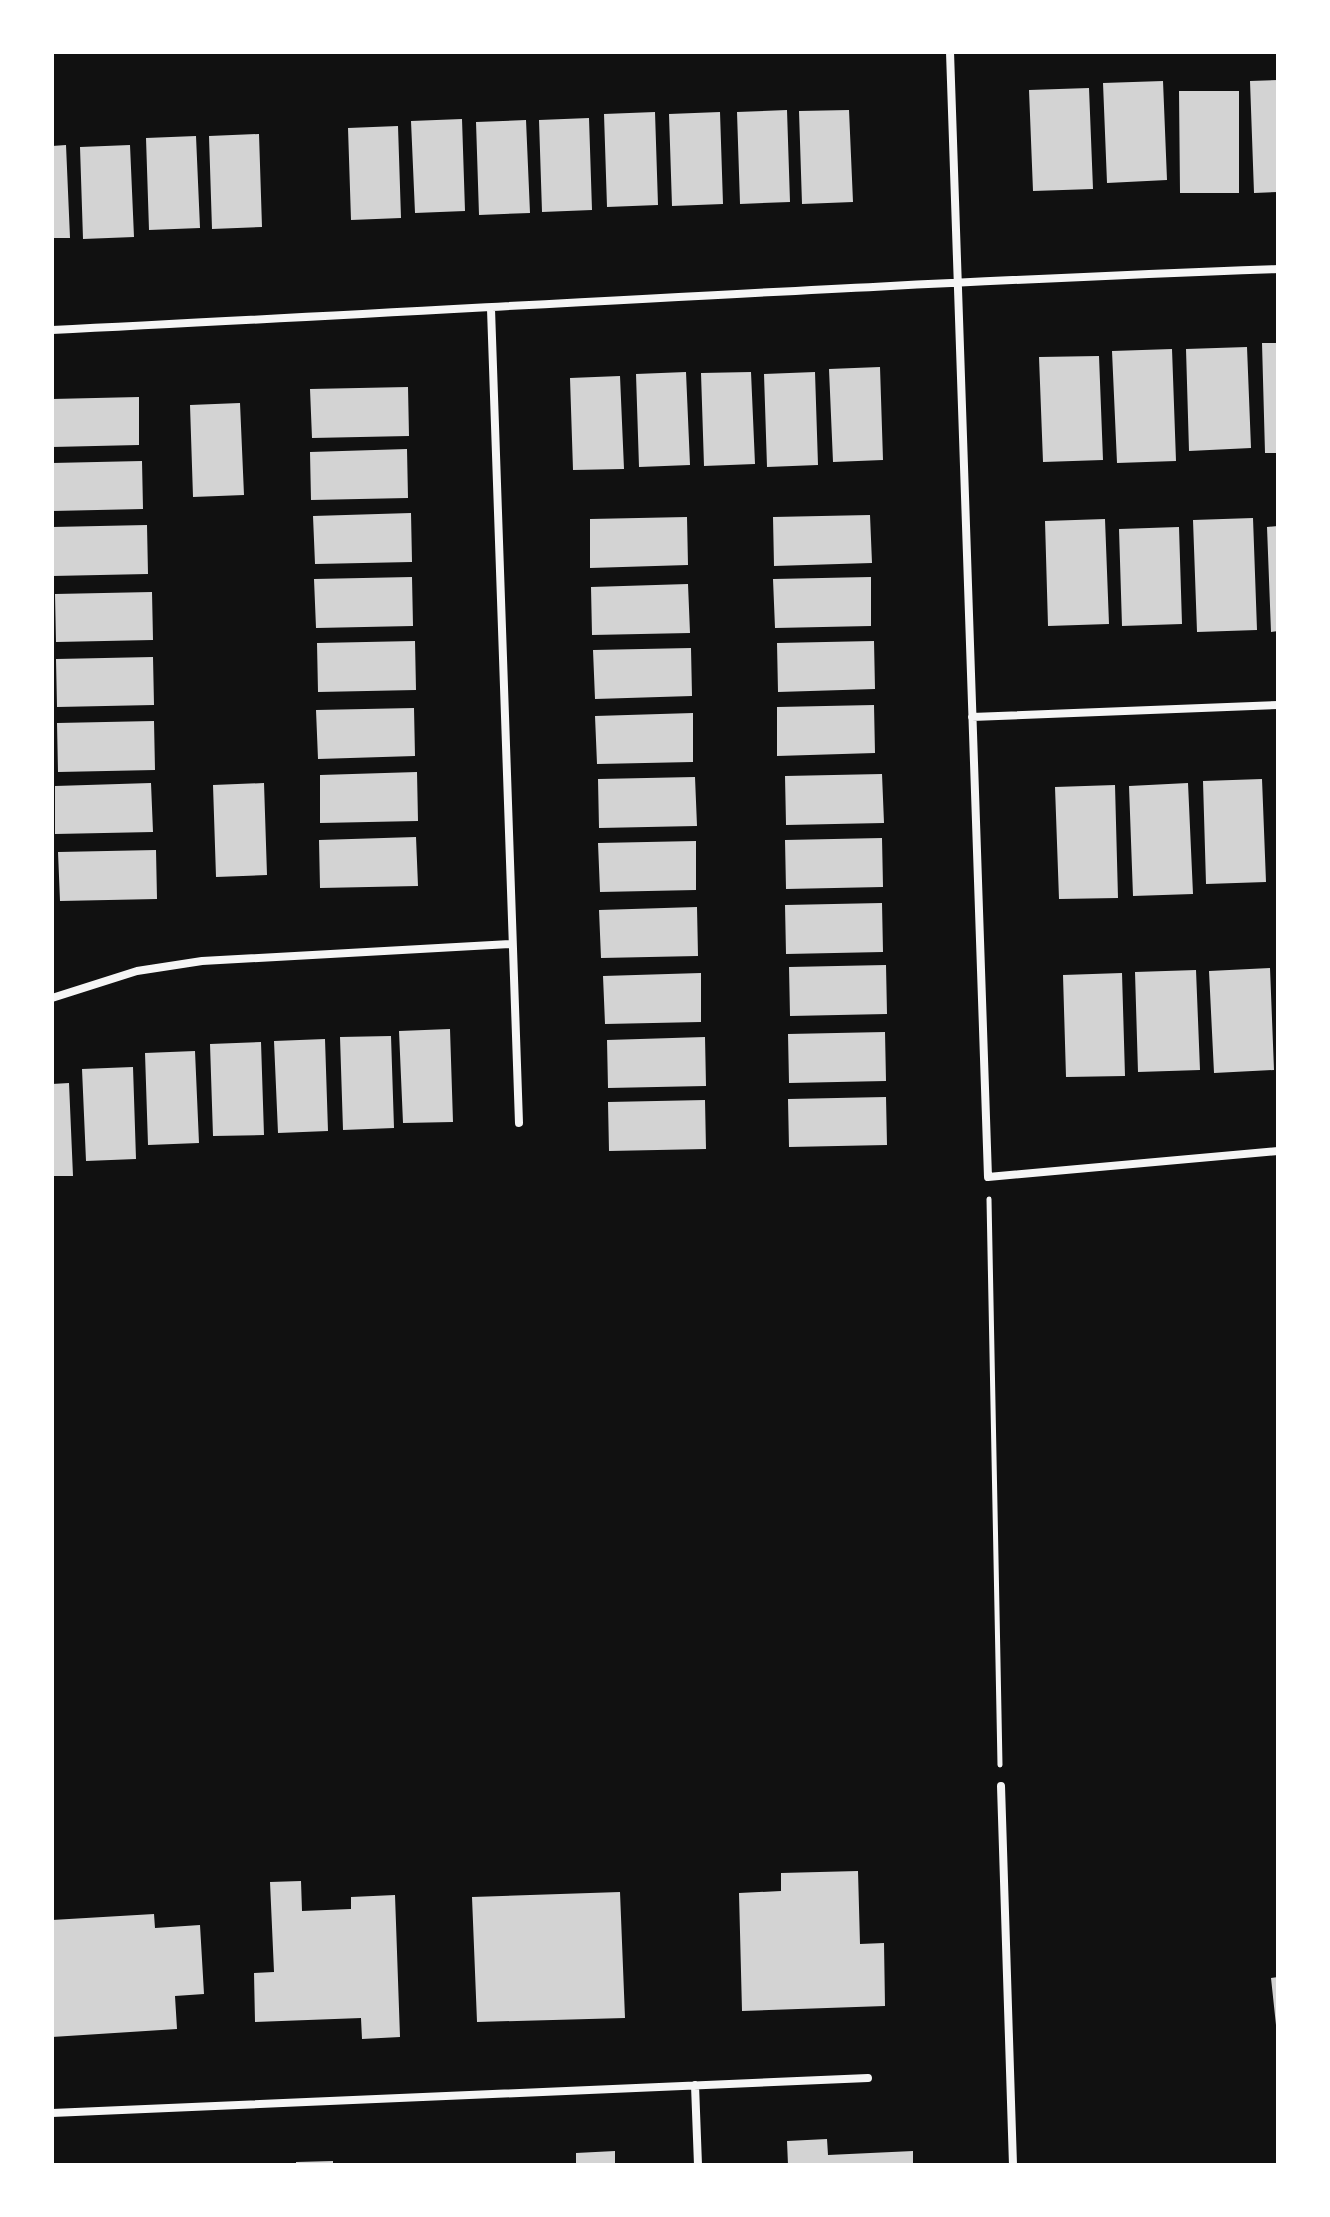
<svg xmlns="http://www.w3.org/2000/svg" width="1330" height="2217" font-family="'Public Sans',sans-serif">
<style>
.building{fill:#d3d3d3}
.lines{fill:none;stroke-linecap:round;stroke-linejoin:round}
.path{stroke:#f5f5f5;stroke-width:5}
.minor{stroke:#f5f5f5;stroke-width:8}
</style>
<rect width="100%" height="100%" fill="#111"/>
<path class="building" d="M1278 80V192L1254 193 1250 81Z
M1163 81 1167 180 1107 183 1103 83Z
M1089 88 1093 189 1033 191 1029 90Z
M1179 91H1239V193H1180Z
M787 110 790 202 740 204 737 112Z
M849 110 853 202 802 204 799 111Z
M655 112 658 205 607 207 604 114Z
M720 112 723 204 672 206 669 114Z
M589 118 592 210 542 212 539 120Z
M462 119 465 211 415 213 411 121Z
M526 120 530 213 479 215 476 122Z
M398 126 401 218 351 220 348 128Z
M259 134 262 227 212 229 209 136Z
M196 136 200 228 149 230 146 138Z
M66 145 70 238H52V146Z
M130 145 134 237 83 239 80 147Z
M1262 343H1278V453H1265Z
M1247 347 1251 448 1189 451 1186 349Z
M1172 349 1176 461 1117 463 1112 351Z
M1099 356 1103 460 1043 462 1039 357Z
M880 367 883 460 833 462 829 369Z
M686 372 690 465 639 467 636 374Z
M751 372 755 464 704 466 701 373Z
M815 372 818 465 767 467 764 374Z
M620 376 624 469 573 470 570 378Z
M408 387 409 436 312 438 310 389Z
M139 397V445L52 447V399Z
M240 403 244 495 193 497 190 405Z
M407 449 408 498 311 500 310 452Z
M142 461 143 509 52 511V463Z
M411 513 412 562 315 564 313 516Z
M870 515 872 563 774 566 773 517Z
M687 517 688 565 590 568V519Z
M1253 518 1257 630 1197 632 1193 520Z
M1105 519 1109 624 1048 626 1045 521Z
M147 525 148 574 52 576V527Z
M1278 526V631L1271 632 1267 527Z
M1179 527 1182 624 1122 626 1119 529Z
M412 577 413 626 316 628 314 579Z
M871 577V626L775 628 773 579Z
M688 584 690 633 592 635 591 587Z
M152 592 153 640 56 642 55 594Z
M415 641 416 690 318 692 317 643Z
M874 641 875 689 778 692 777 643Z
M691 648 692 696 595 699 593 650Z
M153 657 154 705 57 707 56 659Z
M874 705 875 753 777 756V707Z
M414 708 415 756 318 759 316 710Z
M693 713V762L597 764 595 716Z
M154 721 155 770 58 772 57 723Z
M417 772 418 821 320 823V775Z
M882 774 884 823 786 825 785 776Z
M695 777 697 826 599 828 598 779Z
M1262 779 1266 882 1206 884 1203 781Z
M151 783 153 832 55 834V786Z
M264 783 267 875 216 877 213 785Z
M1188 783 1193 894 1133 896 1129 786Z
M1115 785 1118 898 1059 899 1055 787Z
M416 837 418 886 320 888 319 840Z
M882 838 883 887 786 889 785 840Z
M696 841V890L600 892 598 843Z
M156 850 157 899 60 901 58 852Z
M882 903 883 952 786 954 785 905Z
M697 907 698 956 601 958 599 910Z
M886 965 887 1014 790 1016 789 967Z
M1270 968 1274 1070 1214 1073 1209 971Z
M1196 970 1200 1070 1138 1072 1135 972Z
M701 973V1022L605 1024 603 976Z
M1122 973 1125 1076 1066 1077 1063 975Z
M450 1029 453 1122 403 1123 399 1031Z
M885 1032 886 1081 789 1083 788 1034Z
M391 1036 394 1128 343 1130 340 1037Z
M705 1037 706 1086 608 1088 607 1040Z
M325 1039 328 1131 278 1133 274 1041Z
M261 1042 264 1135 213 1136 210 1044Z
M195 1051 199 1143 148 1145 145 1053Z
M133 1067 136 1159 86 1161 82 1069Z
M69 1083 73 1176H52V1084Z
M886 1097 887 1145 789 1147 788 1099Z
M705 1100 706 1149 609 1151 608 1102Z
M858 1871 860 1944 884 1943 885 2006 742 2011 739 1893 781 1891V1873Z
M301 1881 302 1911 351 1909V1897L395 1895 400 2037 362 2039 361 2018 255 2022 254 1973 274 1972 270 1882Z
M620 1892 625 2018 477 2022 472 1897Z
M154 1914 155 1928 200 1925 204 1994 175 1996 177 2029 52 2037V1920Z
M1278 1977V2025H1276L1271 1978Z
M827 2139 828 2155 913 2151V2165H788L787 2141Z
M615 2151V2165H576V2153Z
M333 2161V2165H296V2162Z"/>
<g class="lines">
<path class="path" d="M989 1199 1000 1765"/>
<path class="minor" d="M950 52 988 1177 1278 1151
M491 309 519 1123
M52 330C461 310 869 284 1278 269
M972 717 1278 705
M52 998 137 971 202 961 512 944
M1001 1786 1013 2165
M695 2085 698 2165
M52 2113 868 2078"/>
</g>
<rect width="1330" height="2217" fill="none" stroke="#ffffff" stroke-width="108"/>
</svg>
